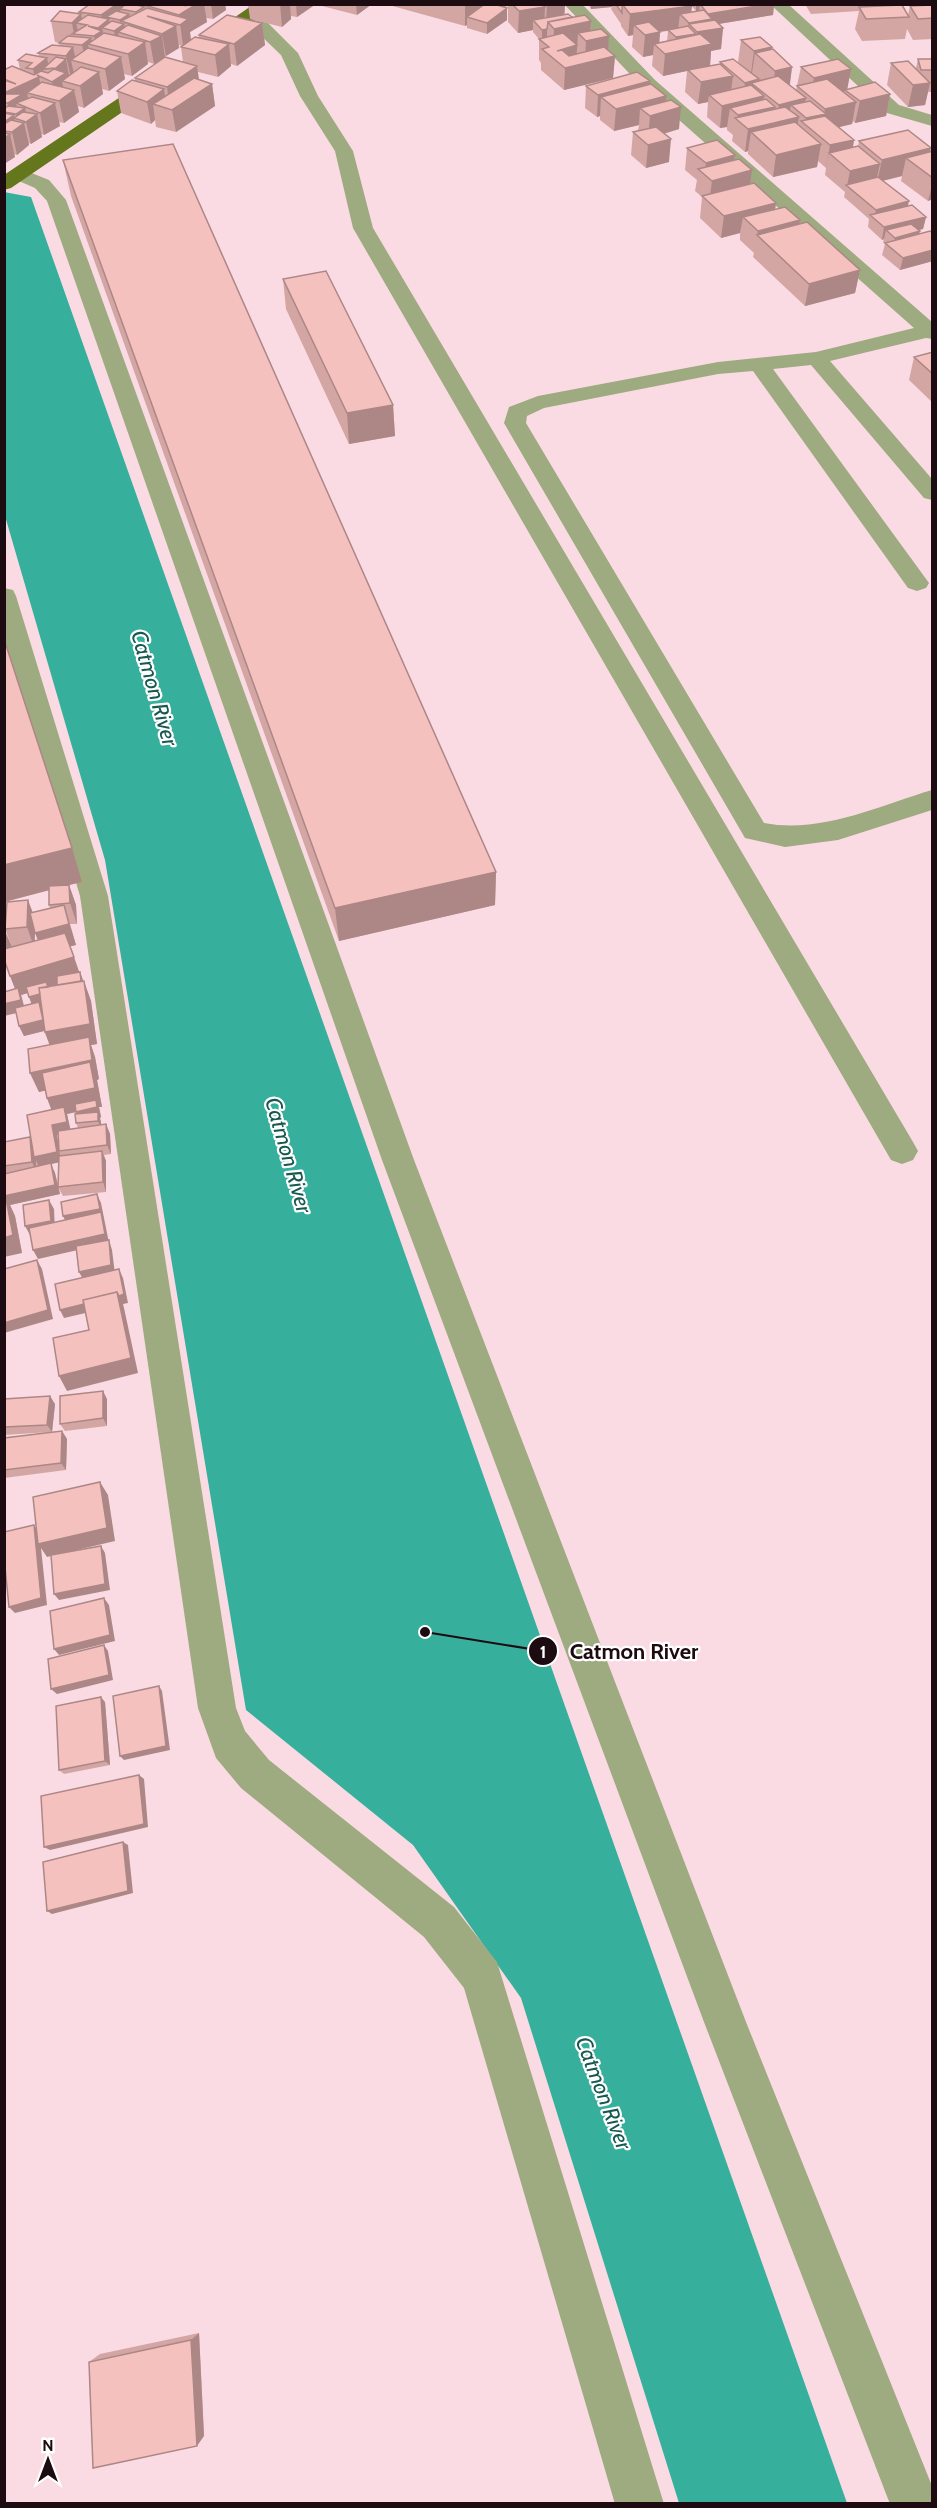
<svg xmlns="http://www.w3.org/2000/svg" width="937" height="2508" font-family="Cabin,sans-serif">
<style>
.water{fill:#36af9c}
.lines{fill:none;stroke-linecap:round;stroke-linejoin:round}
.minor{fill:#9eaa7f;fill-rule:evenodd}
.major{fill:#65771c;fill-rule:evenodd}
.wall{fill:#d3a6a4;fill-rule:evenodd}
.shaded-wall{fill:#ac8786;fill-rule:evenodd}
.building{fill:#f5c1bf;stroke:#ac8786;stroke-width:1.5}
.labels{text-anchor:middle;stroke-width:4.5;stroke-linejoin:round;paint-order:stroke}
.water-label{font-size:22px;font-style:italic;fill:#18594f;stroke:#fff}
.leader{fill:none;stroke:#1c0b10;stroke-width:2}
.callout-dot{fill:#1c0b10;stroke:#fff;stroke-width:2}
.mark-label{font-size:18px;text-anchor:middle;font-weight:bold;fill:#fff}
.callout-label{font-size:22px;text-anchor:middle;font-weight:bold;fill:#1c0b10;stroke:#fff;stroke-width:4.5;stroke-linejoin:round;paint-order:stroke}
</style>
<rect width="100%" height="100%" fill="#fadbe3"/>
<path class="water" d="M4 192 31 197 847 2503H679L521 1998 413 1845 246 1710 105 860 5 516Z"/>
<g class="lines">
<path class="minor" d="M564 4H582L655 80 932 322V339L926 338 830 361 932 479V500L924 498 811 365 773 369 929 583 926 588 917 591 908 588 753 371 718 374 544 408 527 416 526 423 764 823C821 834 878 806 932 790V810L838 840 785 847 745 838 504 423 509 407 538 396 718 362 816 352 914 328 643 88Z
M770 4H788L899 105 932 115V126L887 113Z
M241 17 268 23 298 53 318 96 353 151 373 228 913 1142 918 1151 913 1160 902 1164 891 1160 353 228 335 151 300 96 281 55 256 31 235 26 232 22Z
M19 168 49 180 66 200 414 1160 746 2022 932 2486V2504H890L704 2022 382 1160 47 201 35 188 12 178 9 174Z
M4 588 13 590 16 596 108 896 236 1708 245 1731 269 1760 454 1907 497 1962 664 2504H615L464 1988 424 1937 241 1788 216 1758 198 1708 80 896 4 639Z"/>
<path class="major" d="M254 4H274L214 48H202L199 44 202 40Z
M156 76 165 81 162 85 11 188 4 190V175L150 77Z"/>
</g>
<path class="wall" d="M90 4H225L226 10 213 19 206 18 207 22 190 32 191 39 199 38V35L262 23 265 45 237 66 231 64V66L218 77 198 72 199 80 212 84 215 106 176 132 156 127 155 120 151 124 121 113 117 91 135 81V78L183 62 181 47 182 46 179 45V48L166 56H165V57L154 64 148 62V64L132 76 124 74 125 79 109 91 102 89 103 94 84 108 78 106 79 112 64 123 59 122 60 126 44 135 41 134 42 137 31 144 29 143V145L17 155 14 154 15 157 4 164V70H20L18 60 39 56 38 53 60 46 59 43 55 42 51 21 80 13 79 12Z
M248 4H316L297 17 291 16V19L282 27 250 19Z
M321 4H372L357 15 322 6Z
M385 4H494L500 6 499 4H565L564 15 572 17 591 21V31L609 36 608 51 615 56 613 78 564 90 541 70V63L539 60V39L533 32V30L518 33 508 22V6L502 7 507 8V20L487 34 467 28V25L465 26Z
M588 4H690L692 6 691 12 696 11 690 4H774L773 15 719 24 723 28 721 49 711 51 710 66 720 64V62L750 72 738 62 741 40 772 47V50L792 67 790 85 796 90 801 67 848 89 890 94 886 116 855 123 853 121 852 124 839 127 854 140 853 147 858 146 859 141 931 151H932L933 148V199L928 201 901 181 902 176 883 181 908 206 926 217 923 229 918 230 919 234 933 233V261L900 270 882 255 885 244 883 242 884 239 882 240 868 227 869 219 844 197 845 192 825 175 826 168 818 161 817 167 773 177 748 154V151L745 152 732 141 733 135 727 130V127L720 128 707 117 708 102 698 104 685 92 687 71 663 76 652 66 653 55 643 57 632 47 633 35 628 36 621 26V24L611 9 612 7 591 9ZM668 31 667 41 659 43 660 32Z
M805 4H860V7H862L860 4H891V5L908 15 910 6 933 4V39L913 40 907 29 905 39 862 41 855 29 859 11 811 14Z
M918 59H933V92H928L925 105 908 107 887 85 891 63 916 68Z
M650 85 666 101 679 129 664 134 669 162 646 168 631 155 633 132 639 131 638 130 639 125 614 131 600 120V116L597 117 585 108 586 86Z
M687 148 735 155V160L750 184 776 203 775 209 800 220 799 224 860 270 855 293 805 306 753 257 754 253 740 240V233L721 238 700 218 702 197 695 191 697 180 685 170Z
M63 160 496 872 495 905 339 941 71 196Z
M283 279 393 405 395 436 349 444 286 309Z
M933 352V403L909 380 914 357Z
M4 639 82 882 69 885 76 905 77 924H70L76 945 70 946 79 973 80 972 91 1001 97 1044 91 1045 95 1057 99 1079 97 1080 102 1107H99L101 1117 100 1118 101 1125 106 1124 110 1134 111 1154 104 1155 106 1161V1192L63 1196 58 1187 59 1162 51 1164 55 1173 60 1194 10 1205 15 1216 22 1253 4 1198V1142L30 1137 31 1140 52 1110 47 1098 45 1090 39 1092 30 1073 50 1045 44 1031 24 1036 19 1026 15 989 7 967 4 968V929L12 947 5 929 33 913 50 908 49 905V890L4 902ZM35 932 38 940 35 941ZM28 993 32 1004 24 1005 21 995ZM76 1112 77 1114 76 1123 78 1128 70 1129 67 1114ZM58 1134 59 1148 57 1135Z
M4 1399 55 1404 52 1432 62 1431 67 1439 66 1470 4 1478V1438L51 1432 4 1435Z
M107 1399V1426L65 1431 60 1424Z
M105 1702 110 1765 64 1774 59 1770Z
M199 2333 204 2436 89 2362 100 2354Z"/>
<path class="shaded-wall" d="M116 4H124L125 10 120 9 122 19 129 14 131 24 121 21 122 25 124 24 126 35 118 32 121 50 117 51 114 31 121 26 120 20 106 17 107 21 109 19 111 30 102 28 106 49 96 46 94 36 99 33 98 28 103 24 101 15Z
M197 4H204L207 22 190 32 191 41 183 46 179 15Z
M211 4H225L226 10 213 19Z
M280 4H290L291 19 282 27Z
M296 4H316L297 17Z
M356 4H372L357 15Z
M465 4H486L467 17V25L465 26Z
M501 4H509L508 6 501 7Z
M547 4H565L564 23 548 22 546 26Z
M591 4H612V7L591 9Z
M634 4 692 6 690 23 708 14 774 4 773 15 712 25 723 28 721 49 711 51 710 66 663 76 665 54 675 52 676 37 687 35 689 23 680 14 678 29 644 34 634 25 633 35 628 36 630 14 623 5 617 6V5ZM689 24 697 32 696 48H694L696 34 688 35Z
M696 4H700L699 11H696Z
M545 7 544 28 533 20V30L518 33 519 11Z
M507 8V20L487 34V23Z
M81 14 83 25 76 23 79 35 74 34 72 23Z
M591 21 590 40 609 36 608 57 615 56 613 78 564 90 565 68 553 50 554 29ZM578 33 586 41 585 62 576 65Z
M262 23 265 45 237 66 234 44Z
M176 26 179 48 166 56 162 34Z
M547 29V40L542 41V30Z
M660 32 659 48 654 44 653 55 643 57 645 35Z
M162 36 165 57 154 64 150 42Z
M91 38 93 45 88 44 91 63H86L82 45Z
M145 42 148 64 132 76 128 54Z
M229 44 231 66 218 77 215 55Z
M73 47 76 61 71 60 74 74 71 78 66 56Z
M772 47 769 66 755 53 752 73H751L754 51Z
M121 57 125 79 109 91 105 69Z
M47 58 49 68 43 69 45 79 37 75 39 77 43 97 27 93 30 105 16 103 18 113 25 108 28 121 37 114 42 137 31 144 26 122 17 119 16 114 10 113 5 93 35 79 33 69Z
M66 59 70 81H62L65 97 74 90 79 112 64 123 59 101 55 100 52 82 58 78 56 68Z
M197 66 200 88 170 109 167 87Z
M792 67 789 89 772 93 775 71Z
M851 69 847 91 845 90 844 92 813 99 810 97 814 78Z
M99 72 103 94 84 108 80 86Z
M733 76 730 98 709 95 708 102 698 104 701 82Z
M759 79 758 88 751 83 748 100 764 96 762 109 775 107 772 124 776 123 779 105 806 98 803 116 791 105 788 120 799 117 795 140 751 132 748 151 745 152 748 129 738 120V115L730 108 727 127 720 128 722 106 742 101 745 83Z
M650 81 648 101 666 96 665 112 681 107 679 129 648 138 650 116 640 108 639 125 614 131 616 109 601 97 600 116 597 117 598 95Z
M930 83 925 105 908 107 913 85Z
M212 84 215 106 176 132 172 110Z
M164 89 167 109 153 104 155 120 151 124 147 102Z
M890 94 886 116 855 123 860 101Z
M856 102 852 124 823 131 805 125 806 118 824 114 825 109Z
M55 103 60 126 44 135 40 113Z
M14 115 16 129 24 123 29 145 17 155 12 132 4 131V122Z
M10 134 15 157 4 164V138Z
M671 139 669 162 646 168 648 145Z
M854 140 850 162 829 153 826 168 830 145Z
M821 144 817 167 773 177 776 155Z
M931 148 926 170 906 158 902 176 877 182 882 160Z
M735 155 733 175 752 170 749 193 709 203 712 181 704 174 706 163Z
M880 164 875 186H847L850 171Z
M933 181V199L928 201Z
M909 201 906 214 874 219 876 210Z
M776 203 773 225 743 217 740 233 721 238 724 216Z
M926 217 923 229 893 236 886 230 884 239 882 240 884 227Z
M800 220 796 243 757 235 758 231Z
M920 231 917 243 892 250 895 238Z
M933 250V261L900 270 903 258Z
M860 270 855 293 805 306 809 284Z
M393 405 395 436 349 444 347 413Z
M72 848 82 882 69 885 76 905 77 924 70 903 69 885 4 902V865Z
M496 872 495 905 339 941 335 908Z
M28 900 36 921 34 947 27 927Z
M64 905 76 945 43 953 35 933Z
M4 929 12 947V967L4 949Z
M74 957 81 977 80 972 84 983 85 997 81 978 48 987 53 1002 40 1006 48 1030 24 1036 19 1026 33 1008 29 997 48 987 21 995 25 1011 4 1016V1004L18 996 10 976Z
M84 981 91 1001 97 1044 91 1045 95 1057 99 1079 97 1080 102 1107H99L101 1117 100 1118 101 1122 102 1131 98 1121V1118L80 1122 76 1112 67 1114 71 1132 57 1135 61 1162 51 1164 55 1173 60 1194 10 1205 15 1216 22 1253 4 1257V1238L13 1235 7 1203 4 1198V1196L55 1185 51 1164 39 1167 36 1160V1171L32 1162 30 1137 35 1147V1157L57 1152 52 1125 67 1122 65 1114 54 1117 47 1098 95 1088 94 1080 39 1092 30 1073 92 1060 90 1045 52 1052 45 1032 90 1024Z
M106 1124 110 1134 111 1154 107 1145Z
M102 1151 106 1161V1192L103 1182Z
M97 1194 101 1203 109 1243 38 1259 33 1250 68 1226 63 1216Z
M49 1200 54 1209 55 1231 30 1235 25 1226Z
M109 1240 112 1250 115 1274 84 1281 79 1272Z
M37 1260 42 1269 53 1319 4 1333V1323Z
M119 1269 123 1278 128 1303 123 1304 124 1308 138 1373 67 1391 59 1376 120 1305 64 1318 60 1310Z
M103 1391 107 1399V1426L103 1418Z
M50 1396 55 1404 52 1432 47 1425Z
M62 1431 67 1439 66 1470 61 1463Z
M100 1482 108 1495 115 1541 47 1557 41 1548 47 1605 15 1613 9 1607 34 1525 39 1532Z
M101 1546 105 1553 110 1590 59 1600 54 1594Z
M104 1598 109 1605 115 1641 59 1655 54 1649Z
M104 1645 108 1651 113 1680 57 1694 51 1689Z
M159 1686 162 1691 170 1750 124 1760 120 1756Z
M101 1697 105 1702 110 1765 105 1761Z
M139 1775 144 1779 148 1827 50 1850 44 1847Z
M123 1842 128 1845 133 1893 52 1914 47 1911Z
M199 2333 204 2436 197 2446 191 2340Z"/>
<path class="building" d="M90 4H117L101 15 79 12Z
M126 4H134L144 7 136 12 120 9Z
M144 4H182L186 6 183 4H197L179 15 144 5Z
M485 4H494L507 8 487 23 467 17Z
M512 4H542L545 7 519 11Z
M622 4H690L692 6 630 14Z
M700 4H769L708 14Z
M622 5V13L617 6Z
M902 5 909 17 866 19 859 7Z
M933 5V18L918 19 910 6Z
M147 8 188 19 180 25 147 16 176 26 162 34 121 21Z
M704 10 712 19 689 23 680 14Z
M60 11 81 14 72 23 51 21Z
M116 11 129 14 120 20 106 17Z
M568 14 572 17 548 22 547 29 542 30 533 20Z
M88 15 109 19 98 28 88 26 102 31 94 36 72 34 87 25 76 23Z
M227 15 262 23 234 44 199 35Z
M585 15 591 21 554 29 548 22Z
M715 20 723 28 697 32 689 24Z
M112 21 124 24 114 31 102 28Z
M649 22 660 32 645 35 634 25Z
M128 25 162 36 150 42 118 32Z
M688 26 696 34 676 37 668 30Z
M601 29 609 36 586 41 578 33Z
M104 33 145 42 128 54 88 44Z
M563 33 577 45 557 51 562 50 569 56 604 47 615 56 565 68 542 49 549 47 539 39Z
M700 34 712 44 665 54 654 44Z
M68 36 91 38 82 45 59 43Z
M195 37 229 44 215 55 181 47Z
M760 37 772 47 754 51 741 40Z
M52 45 73 47 66 56 38 53Z
M88 48 121 57 105 69 71 60Z
M773 49 792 67 775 71 755 53Z
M26 54 47 58 33 69 26 68 32 63 18 60Z
M56 57 66 59 56 68 43 69Z
M165 57 197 66 167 87 135 78Z
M733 59 759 79 745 83 720 62Z
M838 59 851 69 814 78 801 67Z
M918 59H933V70H921Z
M908 61 930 83 913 85 891 63Z
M720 64 733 76 701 82 688 70Z
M12 66 34 75 41 71 48 73 54 69 66 73 52 82 37 75 39 77 4 93V80L16 84 4 79V70Z
M81 67 99 72 80 86 62 81Z
M637 72 650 81 598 95 586 86Z
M778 76 806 98 779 105 751 83Z
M194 78 212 84 172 110 153 104Z
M827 79 856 102 825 109 797 86Z
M132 80 164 89 147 102 117 91Z
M42 82 74 90 59 101 27 93Z
M875 82 890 94 860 101 845 90Z
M651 84 666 96 616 109 601 97Z
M751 85 764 96 722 106 709 95Z
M4 94H23L8 103H4Z
M32 97 55 103 40 113 16 103Z
M766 99 775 107 738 115 730 108Z
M671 100 681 107 650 116 640 108Z
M810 101 826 114 806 118 791 105Z
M8 106 25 108 16 114 4 112V109Z
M785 107 799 117 748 129 735 118Z
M23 112 37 114 26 122 14 118Z
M4 113 14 115 4 122Z
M825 116 854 140 830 145 801 121Z
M11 120 24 123 12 132 4 131V124Z
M795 122 821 144 776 155 751 132Z
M656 127 671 139 648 145 633 132Z
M908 130 931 148 882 160 859 141Z
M4 133 10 134 4 138Z
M717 140 735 155 706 163 687 148Z
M173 144 496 872 335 908 63 160Z
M858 146 880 164 850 171 829 153Z
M933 151V178L906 158Z
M739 159 752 170 712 181 698 169Z
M878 177 909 201 876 210 846 185Z
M754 183 776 203 724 216 702 196Z
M912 205 926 217 884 227 870 215Z
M785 207 800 220 758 231 743 217Z
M807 222 860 270 809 284 757 235Z
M911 224 920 231 895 238 886 230Z
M930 231 933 233V250L903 258 885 243Z
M326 271 393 405 347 413 283 279Z
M933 352V374L914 357Z
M4 639 72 848 4 865Z
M69 885 70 903 49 905V886Z
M28 900 27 927 5 929 7 902Z
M64 905 69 924 35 933 30 913Z
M65 933 74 957 10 976 4 959V949Z
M80 972 81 981 57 985V976Z
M84 981 90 1024 45 1032 39 988Z
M46 982 48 987 39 988 40 994 29 997 26 987Z
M18 988 21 1000 4 1004V992Z
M39 1002 43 1020 19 1026 15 1008Z
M89 1037 92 1060 30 1073 28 1049Z
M90 1062 95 1088 47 1098 42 1073Z
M96 1100 97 1107 76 1112 75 1104Z
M64 1107 67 1122 52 1125 57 1152 34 1157 27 1115Z
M98 1112V1121L76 1123 75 1114Z
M106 1124 107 1145 59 1151 58 1131Z
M30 1137 32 1162 4 1166V1142Z
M102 1151 103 1182 58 1187 59 1156Z
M51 1163 55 1185 4 1196V1174Z
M97 1194 100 1209 63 1216 61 1202Z
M4 1199H6L13 1235 4 1238Z
M49 1200 51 1221 25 1226 23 1205Z
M101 1212 105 1234 33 1250 29 1228Z
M109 1240 111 1265 79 1272 76 1246Z
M37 1260 48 1310 4 1323V1269Z
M119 1269 124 1294 119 1296 117 1292 83 1300 84 1304 60 1310 55 1284Z
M117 1292 131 1358 59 1376 53 1338 89 1330 83 1300Z
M103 1391V1418L60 1424V1396Z
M50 1396 47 1425 4 1427V1399Z
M62 1431 61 1463 4 1470V1438Z
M100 1482 107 1528 38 1544 33 1497Z
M34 1525 41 1598 9 1607 4 1557V1532Z
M101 1546 105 1584 54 1594 51 1555Z
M104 1598 110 1635 54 1649 50 1611Z
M104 1645 109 1675 51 1689 48 1659Z
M159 1686 166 1746 120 1756 113 1696Z
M101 1697 105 1761 59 1770 56 1706Z
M139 1775 144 1824 44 1847 41 1796Z
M123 1842 128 1891 47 1911 43 1862Z
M191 2340 197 2446 93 2468 89 2362Z"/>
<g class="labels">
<g class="water-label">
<text transform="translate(155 688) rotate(74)" y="8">Catmon River</text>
<text transform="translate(289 1155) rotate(74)" y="8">Catmon River</text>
<text transform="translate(604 2093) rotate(69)" y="8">Catmon River</text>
</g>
</g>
<path class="leader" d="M425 1632L543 1651"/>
<g class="callout-dot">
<circle cx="425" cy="1632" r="6"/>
<circle cx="543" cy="1651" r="15"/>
</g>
<g class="mark-label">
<text x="543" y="1658">1</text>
</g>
<g class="callout-label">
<text x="634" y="1659">Catmon River</text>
</g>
<rect width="937" height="2508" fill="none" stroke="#1c0b10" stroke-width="12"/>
<g transform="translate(48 2460)" stroke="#ffffff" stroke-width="4.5" paint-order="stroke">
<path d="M0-4.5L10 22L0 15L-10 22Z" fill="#1c0b10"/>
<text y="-9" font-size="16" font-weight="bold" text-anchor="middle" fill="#1c0b10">N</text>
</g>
</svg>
